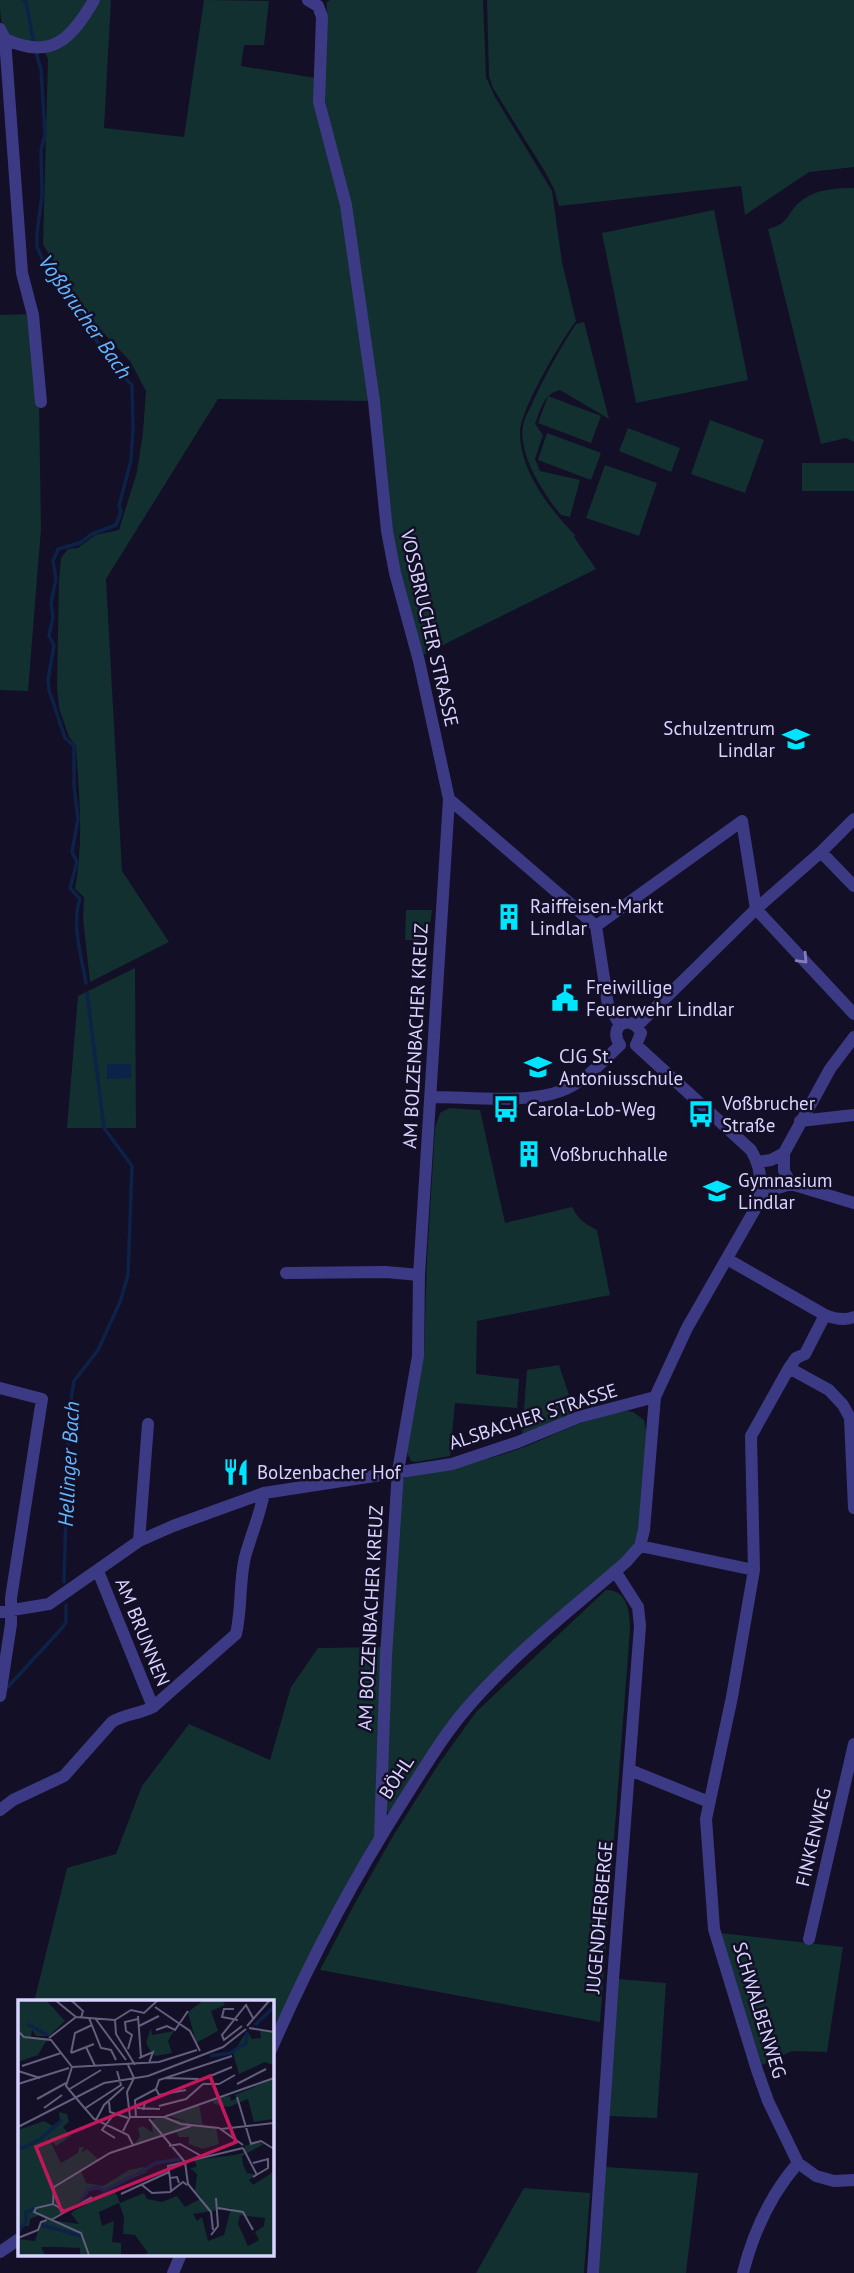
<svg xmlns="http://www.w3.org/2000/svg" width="854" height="2273" font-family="'PT Sans',sans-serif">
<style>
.green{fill:#12302f}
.water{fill:#0c2248}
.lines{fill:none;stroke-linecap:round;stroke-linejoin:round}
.stream{stroke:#0c2248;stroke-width:3.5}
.minor{stroke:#3d3a85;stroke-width:12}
.oneway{stroke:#837fbc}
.labels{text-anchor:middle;stroke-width:5;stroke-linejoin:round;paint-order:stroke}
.street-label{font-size:19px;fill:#d9d4ff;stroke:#130f26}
.poi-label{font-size:19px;fill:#d9d4ff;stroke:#130f26;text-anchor:start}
.water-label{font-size:21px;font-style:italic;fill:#62b6ff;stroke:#130f26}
.inset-river{fill:none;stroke:#0c2248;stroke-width:3.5}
.inset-road{fill:none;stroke:#625e7d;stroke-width:2}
.view{fill:#c2185b;fill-opacity:0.15;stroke:#c2185b;stroke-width:3.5}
.inset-edge{fill:none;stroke:#d9d4ff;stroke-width:3.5}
</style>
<rect width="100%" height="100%" fill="#130f26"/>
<path class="green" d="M0 0H93C86 8 69 34 62 39 46 48 13 44 3 27 0 19 0 8 0 0Z
M100 0H111L104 128 184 137 204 0 269 1 264 45H244L241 66 316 78 344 211 370 401 218 399 106 579 122 871 169 942 90 982 83 918 84 897 75 889C84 840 79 795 76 746L69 737 59 708 57 687 59 580 61 558 68 549 78 548 95 535 119 530 137 472 143 432 146 391 130 361 91 320 85 317 43 244 48 59 44 51C77 36 82 32 100 0Z
M330 0H483L486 77 495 97 552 191 562 262 576 321C561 341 521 409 520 432 520 471 549 508 575 535L574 537 596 569 423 655 395 553 334 144 324 94 327 2Z
M487 0H854V167L809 172 745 215 741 186 559 206 554 189 547 175 493 88 489 76Z
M854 188V442L846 438 821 444 768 229C790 224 786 213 801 201 816 189 836 188 854 188Z
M714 210 748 380 636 403 602 233Z
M31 314 39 402 41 529 28 691 0 690V315Z
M584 322 609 419 560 390C543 394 541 409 535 424L543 435 535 459 540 471 580 480 570 517 561 515C544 494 518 455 523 426 524 419 528 412 531 406 544 377 559 350 576 324Z
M548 396 601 416 591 443 538 423Z
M710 420 764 440 745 493 691 474Z
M628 428 680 448 671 472 619 451Z
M547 433 601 453 591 480 538 460Z
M802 463H854V491H802Z
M605 465 657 483 639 536 586 518Z
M406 910H432L429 933 419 940H405Z
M135 968 136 1128H67L78 996Z
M449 1108 480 1110 505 1223 572 1207C578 1219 585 1224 597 1230L610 1295 477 1321 476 1374 519 1379 517 1408 455 1403 450 1456 416 1462 411 1461 407 1452 410 1423 424 1355 427 1259 435 1128 440 1113Z
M559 1365 575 1413 522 1435 527 1370Z
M627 1411 633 1412 644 1420 647 1433C645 1467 648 1527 628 1554L523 1647 390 1814 385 1809 393 1578 403 1479 407 1476C445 1469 482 1462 519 1449 554 1436 589 1415 627 1411Z
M606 1590C628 1590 630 1613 630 1630L600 2022 320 1970 355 1903 393 1836 438 1765 476 1712Z
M383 1647 376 1833 271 2038V2002H34L67 1868 116 1854 142 1786 189 1724 270 1760 291 1687 318 1648Z
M721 1933 843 1947 827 2052 792 2051 762 2065Z
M618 1979 666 1983 657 2118 609 2116Z
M606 2167 698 2173 686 2273H599Z
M524 2188 590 2193 584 2273H476Z"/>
<path class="water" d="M107 1064H131V1078L107 1079Z"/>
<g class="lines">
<path class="stream" d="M23 0 26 2 34 45
M36 52 41 70 45 135 41 150 42 195 37 233V247L43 260 67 298 77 308 98 343 106 348 122 375 132 385 133 429 131 460 119 506 121 512 116 525 92 534 80 543 58 549 53 561 56 579 51 603 53 617 49 636 54 645 48 680 49 690 65 738 74 746V786L78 819 72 852 77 862 70 888 80 899C71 922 82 960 86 983
M64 1582 69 1412 74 1381 98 1350 120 1302 128 1275 132 1166 104 1128 87 993
M6 1689 62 1628 66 1622V1605"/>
<path class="minor" d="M308 0 318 6 322 17 319 102 346 205 374 401 387 531 395 573 419 661 449 799 419 1275 418 1356 398 1471 386 1656 380 1838
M0 29 5 39 22 273 33 315 41 402
M5 39C52 61 72 38 94 0
M449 799 596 926 608 1005 620 1025
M821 852 854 886
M596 926 742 821 756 909 854 1014
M637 1026 756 909 821 852 854 819
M620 1045C607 1026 631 1012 641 1033L636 1045
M432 1097C469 1097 526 1104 561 1091 585 1082 602 1062 620 1045
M800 1121 854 1115
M784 1153V1171L791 1184
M758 1162 771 1160 784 1153 830 1069 854 1037
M761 1193 791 1184 854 1203
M727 1259 825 1315C835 1319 844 1321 854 1317
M286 1273 386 1272 419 1275
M789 1368 829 1390 843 1405 850 1418 854 1508
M0 1388 42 1399 11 1598V1624L0 1696
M139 1541 148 1424
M640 1546 754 1570 751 1436 789 1368 796 1358 805 1354 825 1315
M754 1570 732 1697 706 1819 714 1929 757 2070 768 2101 798 2163 816 2176 834 2181 854 2180
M98 1571 153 1707
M0 1612 49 1604 139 1541 173 1526 264 1493 452 1464 518 1442 579 1417 655 1397
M630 1770 709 1802
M0 1810 13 1800 64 1776 112 1722C124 1714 140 1714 153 1707L236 1634C242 1609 239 1582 245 1557 251 1535 260 1515 264 1493
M809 1939 854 1744
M271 2050C308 1964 353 1880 403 1801 423 1770 442 1737 466 1709 513 1654 572 1609 626 1562L640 1546 644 1530 655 1397 687 1328 758 1204C763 1185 761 1167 751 1150L636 1045
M0 2252 19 2239
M173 2273 181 2254
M593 2273 613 1979 640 1626 638 1607 615 1571
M743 2273C753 2233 771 2194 798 2163"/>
</g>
<defs><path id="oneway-chevron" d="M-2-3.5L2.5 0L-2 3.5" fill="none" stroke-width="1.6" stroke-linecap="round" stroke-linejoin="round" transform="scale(1.75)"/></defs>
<use class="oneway" href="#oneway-chevron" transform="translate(803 959) rotate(47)"/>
<defs>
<symbol id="school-bare" viewBox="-9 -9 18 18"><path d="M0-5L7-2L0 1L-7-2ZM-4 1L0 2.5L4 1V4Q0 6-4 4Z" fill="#00e5ff" stroke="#130f26" stroke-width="2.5" paint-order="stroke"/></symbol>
<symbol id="building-bare" viewBox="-9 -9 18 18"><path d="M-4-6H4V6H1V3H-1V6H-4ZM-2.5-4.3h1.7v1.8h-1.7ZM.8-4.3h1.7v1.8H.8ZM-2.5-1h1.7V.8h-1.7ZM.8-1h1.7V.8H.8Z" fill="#00e5ff" stroke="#130f26" stroke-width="2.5" paint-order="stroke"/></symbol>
<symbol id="civic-bare" viewBox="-9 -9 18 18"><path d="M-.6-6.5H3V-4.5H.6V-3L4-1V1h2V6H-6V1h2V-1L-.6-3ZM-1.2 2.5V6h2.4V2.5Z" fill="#00e5ff" stroke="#130f26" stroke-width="2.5" paint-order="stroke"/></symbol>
<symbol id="bus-bare" viewBox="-9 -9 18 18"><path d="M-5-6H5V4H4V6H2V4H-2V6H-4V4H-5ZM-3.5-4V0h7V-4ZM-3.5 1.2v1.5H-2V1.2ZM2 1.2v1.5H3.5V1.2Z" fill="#00e5ff" stroke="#130f26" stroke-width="2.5" paint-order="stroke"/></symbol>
<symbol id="restaurant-bare" viewBox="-9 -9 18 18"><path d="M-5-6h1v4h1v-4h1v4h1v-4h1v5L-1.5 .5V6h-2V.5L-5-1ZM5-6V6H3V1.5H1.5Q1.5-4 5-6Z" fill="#00e5ff" stroke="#130f26" stroke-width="2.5" paint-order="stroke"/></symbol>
</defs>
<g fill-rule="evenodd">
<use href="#school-bare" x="777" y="720" width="38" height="38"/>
<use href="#building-bare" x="490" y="898" width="38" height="38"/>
<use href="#civic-bare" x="546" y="979" width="38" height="38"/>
<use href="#school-bare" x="519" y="1048" width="38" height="38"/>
<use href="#bus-bare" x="487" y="1090" width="38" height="38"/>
<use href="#bus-bare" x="682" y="1095" width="38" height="38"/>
<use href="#building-bare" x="510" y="1135" width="38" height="38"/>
<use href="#school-bare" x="698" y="1172" width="38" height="38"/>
<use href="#restaurant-bare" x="217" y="1453" width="38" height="38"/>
</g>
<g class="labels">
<g class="street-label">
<text transform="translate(430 628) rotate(77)" y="7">VOSSBRUCHER STRASSE</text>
<text transform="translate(415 1036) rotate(-87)" y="7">AM BOLZENBACHER KREUZ</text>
<text transform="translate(533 1416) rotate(-18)" y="7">ALSBACHER STRASSE</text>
<text transform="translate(370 1618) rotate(-87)" y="7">AM BOLZENBACHER KREUZ</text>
<text transform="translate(143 1632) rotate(68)" y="7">AM BRUNNEN</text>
<text transform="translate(396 1777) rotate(-57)" y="7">BÖHL</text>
<text transform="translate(813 1837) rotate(-77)" y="7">FINKENWEG</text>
<text transform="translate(599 1917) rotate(-85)" y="7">JUGENDHERBERGE</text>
<text transform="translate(760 2010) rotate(73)" y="7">SCHWALBENWEG</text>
</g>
<g class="poi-label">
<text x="775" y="735" text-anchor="end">Schulzentrum<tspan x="775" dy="22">Lindlar</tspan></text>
<text x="530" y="913">Raiffeisen-Markt<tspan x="530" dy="22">Lindlar</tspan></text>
<text x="586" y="994">Freiwillige<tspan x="586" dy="22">Feuerwehr Lindlar</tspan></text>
<text x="559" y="1063">CJG St.<tspan x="559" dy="22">Antoniusschule</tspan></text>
<text x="722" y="1110">Voßbrucher<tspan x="722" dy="22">Straße</tspan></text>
<text x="527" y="1116">Carola-Lob-Weg</text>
<text x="550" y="1161">Voßbruchhalle</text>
<text x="738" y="1187">Gymnasium<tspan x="738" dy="22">Lindlar</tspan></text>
<text x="257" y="1479">Bolzenbacher Hof</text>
</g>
<g class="water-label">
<text transform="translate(85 317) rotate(55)" y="7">Voßbrucher Bach</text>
<text transform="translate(69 1464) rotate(-87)" y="7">Hellinger Bach</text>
</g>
</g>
<g transform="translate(18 2000)">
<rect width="256" height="256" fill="#130f26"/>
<path d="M0 0H28L47 21 31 36H18L14 30 13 37 30 38 20 55 0 62ZM186 0H204L207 5 193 11 200 31 178 43 170 12ZM133 28 134 35 156 31 150 41 154 53 137 56 132 50 128 43ZM242 29 255 32V65L247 62 221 74 215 53 229 31 234 39 243 38ZM255 79V119L236 122 230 99 211 107 196 104 194 99 212 96 213 101 219 98 217 95ZM181 104 185 127 148 115ZM41 112 49 114 51 122 45 127 53 136 38 146 30 137 43 163 60 153 61 147H66L63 153 69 149 81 160 63 171 68 183 85 186 111 170 126 167 129 172 85 190 70 189 62 202 32 220 61 224 53 214 57 210 69 204 67 200 96 189 102 203 126 193 129 199 144 202 159 196 167 207 184 198 177 191 179 174 172 168 179 167 176 160 217 155 228 152 226 146 240 142 246 144 224 156 225 165 229 173 238 175 231 180 235 185 255 172V255H123L130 253 117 235 105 234 106 217 101 203 81 212 84 226 96 221 94 242 103 243V255H62V248L41 247H23L27 255H0V239L17 241 23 222 31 221 22 215 12 219 11 226H0V130L26 121 35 126 42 121ZM213 208 206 235 190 241 184 217 179 221 175 214ZM222 215 247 218 246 226 237 232 241 240 230 246 220 224ZM141 116 198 128 201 144 185 149 171 144V137H161L158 132 117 144 122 136 120 128 125 126 135 133 133 121Z" fill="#12302f" fill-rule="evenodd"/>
<path class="inset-river" d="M9 24 30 35M237 25 256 7M192 56 212 53 228 43 229 32M0 146 4 148 21 140 44 120M118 175 138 163 163 159M63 201 70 190 81 187 86 191 117 175M24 225 63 236M0 232 8 222V212L16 209"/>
<path class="inset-road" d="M37 0 58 17 97 20M53 0 65 11 63 18M137 7 172 31 182 51M216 9H206L204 17 220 20M120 16 123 57M71 18 83 48 93 50 98 60M77 18 108 60M97 20 113 10 126 13 140 0M97 20 98 34 117 65M121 26 141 16M224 26 206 40 204 35 228 5 235 18M229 26 252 0M231 28 256 32M138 30 149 26 157 30 170 11M0 31 6 37 33 40 54 67 48 86 58 98M31 38 58 17M68 47 77 66M110 49 114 35 108 31 107 22 120 19M53 53 57 33 74 25M53 53 76 44M121 58 135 52 131 63M110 65 116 78 109 92 112 117M4 66 43 53M54 67 141 62 179 50M0 71 22 78M130 76 205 47 228 29M147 78 181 79M185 79 214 67M0 84 51 68M185 84H201L217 75M219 84 248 69M138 89 141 80 214 56M138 89 141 95 168 90M50 90 83 70M219 97 233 144M58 98 76 119 110 135 115 145M19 99 48 83M91 102 92 112 110 118M141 106 168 99 185 84M26 108 44 95M119 108 142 109M66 109 103 85 99 71M125 110 127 103 140 97M96 114 84 130 97 138M146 117 163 124 201 128 225 145M118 118 117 100 138 89M131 119 167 162 170 184 193 212 195 230M78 120 86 105 106 87M0 127 86 83 130 76M203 129 256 123M105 131 112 117H146L256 78M232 144 243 141 256 149M151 146 162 144 185 157M225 148 239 175M235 177 250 168V159L235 163M152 178 150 166 225 148M124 185 134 193 152 192 165 182 169 185M153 191 152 178 159 177 161 183M103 194 151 172M35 204 36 187 92 153 173 126M200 208 225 212 235 230M47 211 35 204 18 208 16 212 63 233 71 255M33 220 74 197M193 235 200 226 198 198M0 238 20 230 23 222 29 220"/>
<path class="view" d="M192 76 218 142 44 212 18 147Z"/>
<rect width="256" height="256" class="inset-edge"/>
</g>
</svg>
